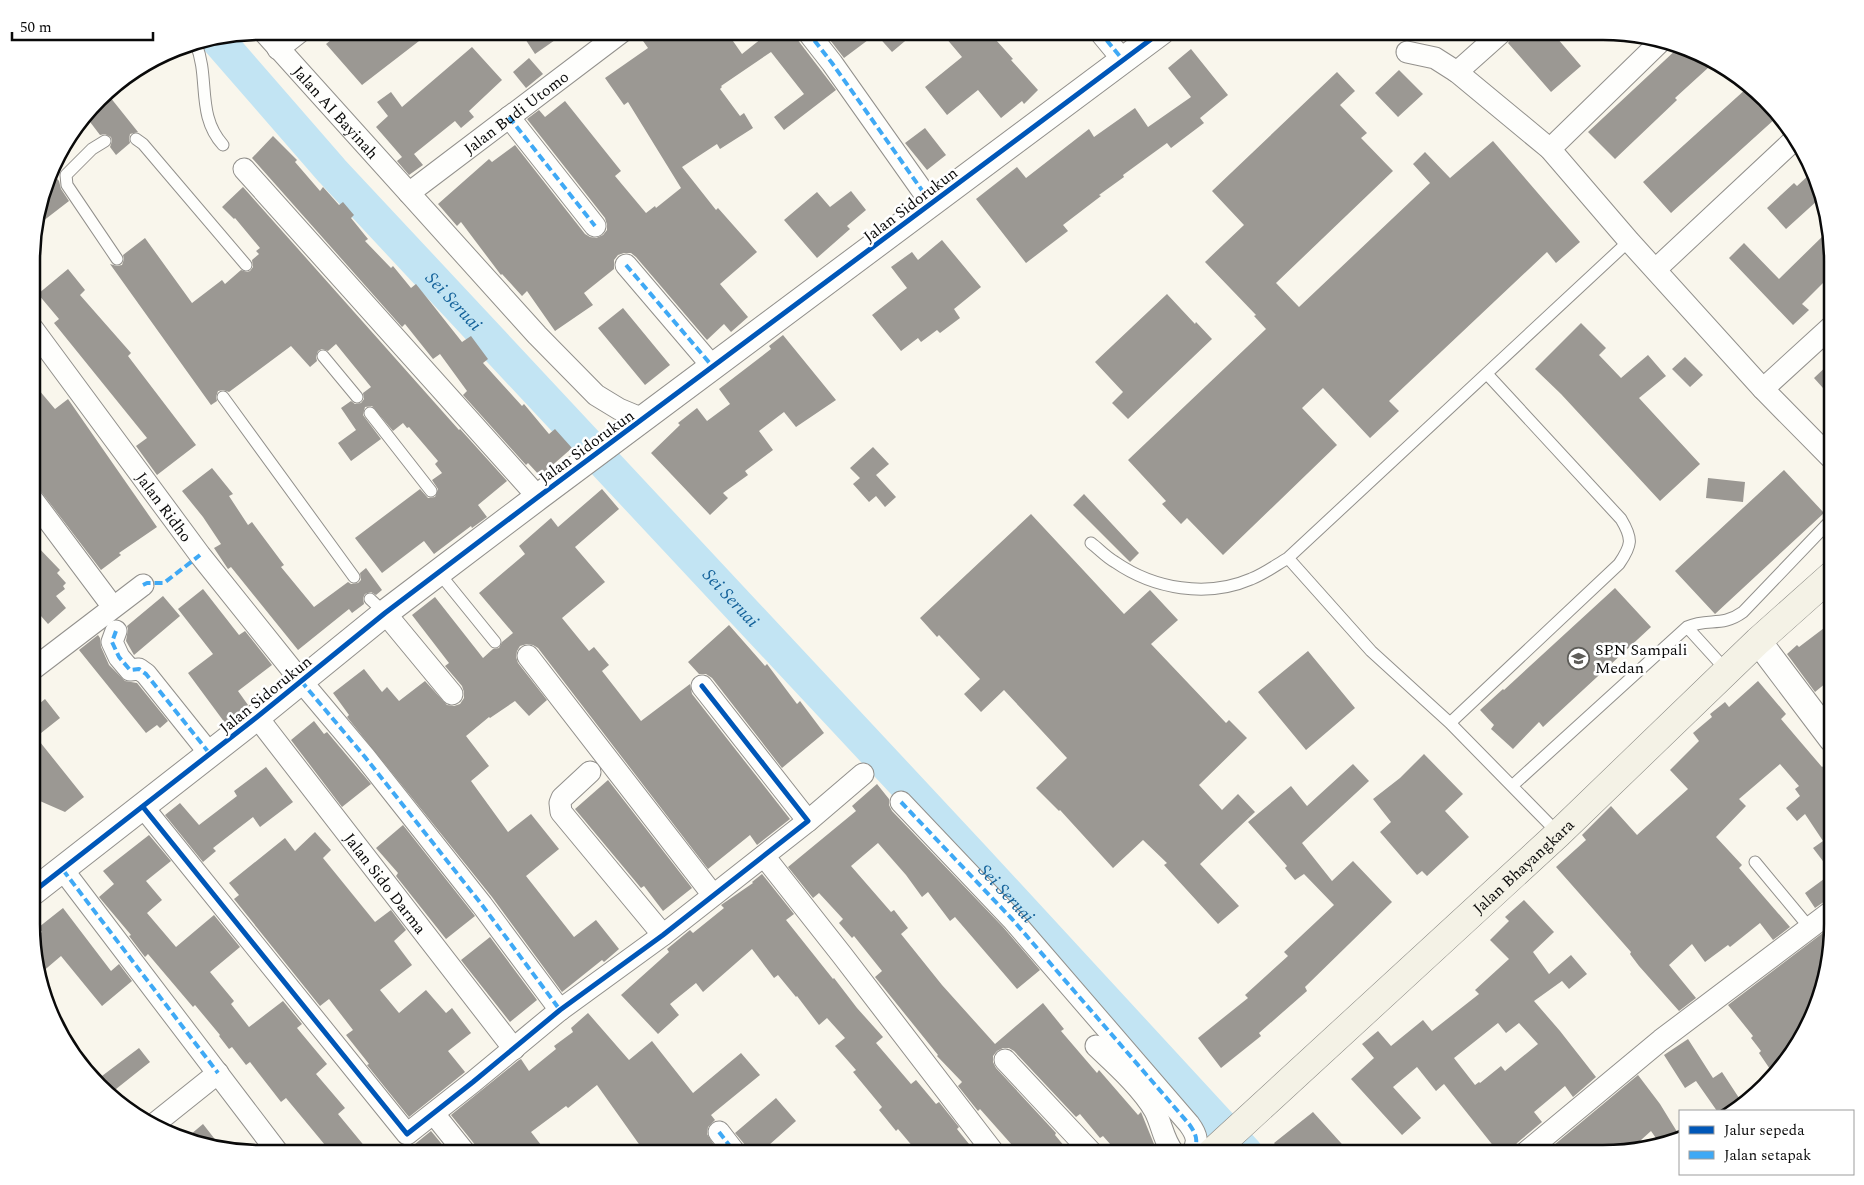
<svg xmlns="http://www.w3.org/2000/svg" width="1864" height="1185" font-family="Spectral,serif">
<style>
.lines{fill:none;stroke-linecap:round;stroke-linejoin:round}
.river{stroke:#c2e4f3;stroke-width:34}
.building{fill:#9b9893;fill-rule:evenodd}
.service-casing{stroke:#92908c;stroke-width:13}
.minor-casing{stroke:#92908c;stroke-width:23}
.tertiary-casing{stroke:#92908c;stroke-width:28}
.secondary-casing{stroke:#888782;stroke-width:29}
.service{stroke:#fefefc;stroke-width:11}
.minor{stroke:#fefefc;stroke-width:21}
.tertiary{stroke:#fefefc;stroke-width:26}
.secondary{stroke:#f4f2e6;stroke-width:28}
.quiet{stroke:#3fa9f5;stroke-width:4;stroke-dasharray:8 4;stroke-linecap:butt}
.cycleway-casing{stroke:#fff;stroke-width:8}
.cycleway{stroke:#0057b8;stroke-width:5}
.labels{text-anchor:middle;stroke-width:5;stroke-linejoin:round;paint-order:stroke}
.street-label{font-size:16px;fill:#0a0a0a;stroke:#fff}
.poi-label{font-size:16px;fill:#0a0a0a;stroke:#fff;text-anchor:start}
.water-label{font-size:18px;font-style:italic;fill:#14629a;stroke:#fff}
.rim{fill:none;stroke:#0a0a0a;stroke-width:2.5}
</style>
<rect width="100%" height="100%" fill="#f9f6ec"/>
<g class="lines">
<path class="river" id="s1" d="M218 40 332 171 973 857 1246 1153"/>
</g>
<path class="building" d="M342 31H432L362 85 326 44Z
M520 31H568L535 54Z
M636 31H726L742 54 771 31H795L797 39 836 90 784 130 774 117 804 94 771 52 721 86 722 87 720 89 740 116 744 113 753 128 720 149 717 144 682 167 716 210 718 208 757 252 720 284 748 317 731 332 724 324 707 340 636 257 631 253H624L618 255 614 260V269L584 293 593 305 555 331 527 291 522 296 502 274 501 275 461 222 457 226 438 204 489 159 492 162 515 145 585 234 590 237 596 238 603 235 607 230V225L605 218 527 119 539 110 545 117 565 101 621 171 615 176 646 213 655 206 656 208 681 188 628 102 624 105 605 78 648 48Z
M823 31H917L892 52 876 34 844 58Z
M940 31H988L1013 59 1011 60 1038 90 1024 104 1022 101 1001 118 978 90 947 115 925 87 962 57Z
M1515 31H1551L1581 66 1551 92 1508 43 1515 35Z
M472 47 502 80 469 111 474 117 461 128 455 121 414 154 423 165 409 175 397 161 402 157 376 127 388 116 377 102 391 92 402 107Z
M1679 47 1698 55 1709 67 1675 98 1677 100 1615 159 1588 132Z
M1191 49 1228 95 1200 118 1204 123 1171 148 1167 143 1123 175 1124 177 1099 195 1101 196 1063 225 1068 231 1026 263 976 199 1017 167 1026 178 1089 129 1094 137 1135 108 1148 127 1191 97 1168 68Z
M529 58 543 74 526 88 513 72Z
M1399 70 1423 94 1398 117 1375 93Z
M1337 72 1355 91 1340 105 1367 133 1361 138 1393 171 1276 283 1299 307 1430 183 1413 164 1425 152 1450 178 1493 141 1580 242 1556 263 1547 252 1389 401 1399 411 1370 438 1323 388 1302 408 1337 445 1223 555 1187 518 1181 524 1162 504 1166 501 1128 460 1266 329 1254 316 1256 315 1205 262 1244 225 1212 191Z
M1747 88 1776 118 1671 213 1643 182Z
M106 92 138 132 130 134 129 139 130 143 116 155 110 147 112 141 111 137 105 134 100 135 87 118Z
M925 128 946 155 927 170 905 143Z
M273 136 297 160 295 162 320 191 323 187 339 205 343 202 354 215 351 218 368 239 365 241 391 268 393 266 411 288 416 284 462 342 471 336 488 359 483 363 522 406 524 404 549 434 555 429 572 448 540 476 528 463 526 465 463 395 467 391 440 354 433 359 405 324 402 327 252 158Z
M51 171 59 181 61 189 69 201 34 228Z
M1810 174 1818 200 1786 229 1767 208 1794 183 1797 186Z
M243 187 459 430 460 429 507 481 478 505 487 517 472 528 471 526 434 554 424 541 382 573 355 538 420 489 428 498 435 497 438 489 432 480 442 473 435 464 438 461 409 427 407 428 403 423 393 431 372 406 365 407 363 415 381 439 351 461 338 443 356 430 341 408 351 401 355 404 361 403 364 399 363 393 371 387 336 344 328 351 322 349 318 351 316 357 317 361 310 367 291 346 229 392 223 390 218 391 216 397 217 401 211 405 110 264 117 266 122 265 124 259 123 255 145 238 192 303 222 280 225 284 241 270 247 272 250 271 253 267 252 260 259 254 256 251 260 248 235 218 234 219 222 207Z
M851 191 866 210 847 226 850 229 817 258 784 220 817 192 830 207Z
M1828 231 1832 246V274L1802 304 1809 310 1793 325 1729 258 1744 243 1779 279Z
M942 240 981 287 954 309 960 318 940 333 937 330 921 342 918 338 901 351 872 315 907 288 891 267 912 252 918 260Z
M68 269 85 290 80 295 131 353 128 356 196 445 157 475 136 446 147 438 54 323 59 319 38 294Z
M1167 294 1195 324 1196 322 1212 339 1128 419 1112 403 1123 392 1095 362Z
M623 308 670 365 645 385 598 328Z
M1581 323 1606 348 1599 355 1621 378 1648 355 1666 376 1639 398 1700 464 1660 501 1561 394 1535 369Z
M783 335 836 400 796 427 784 412 759 431 773 450 745 471 748 475 723 493 728 498 710 515 651 453 680 425 678 423 697 408 707 421 730 404 719 389 771 349 769 346Z
M1685 357 1703 375 1690 387 1672 369Z
M1832 361V398L1814 378Z
M33 383 55 409 68 399 157 527 119 553 121 555 101 570 36 485 39 482 33 475Z
M873 447 889 464 876 475 896 497 885 507 876 496 869 502 853 484 860 478 850 468Z
M212 468 233 494 229 496 248 525 252 522 284 565 281 567 314 607 348 582 351 584 358 583 361 580 360 573 366 568 382 590 376 595 371 592 365 594 363 598 364 604 352 613 349 609 298 650 231 567 228 569 214 548 221 544 203 517 182 491Z
M1784 470 1824 513 1715 614 1675 571Z
M1708 478 1745 482 1743 502 1706 498Z
M602 489 619 509 575 547 605 582 562 618 589 651 594 647 609 665 602 671 641 721 690 684 692 694 790 819 757 845 750 835 708 869 538 648 533 645 527 644 520 646 517 651 516 657 518 663 547 700 529 716 515 701 490 718 489 717 466 736 489 766 471 781 508 832 531 814 559 849 526 876 574 937 596 920 619 949 604 962 602 960 562 992 492 897 347 717 349 715 333 693 364 669 382 692 387 687 399 701 425 681 447 705 454 706 460 704 464 698V692L462 686 445 666 449 663 412 615 435 597 483 658 493 649 499 648 502 642 513 633 479 593 525 554 519 546 551 518 558 527Z
M1084 494 1139 553 1130 562 1073 505Z
M1031 514 1124 614 1150 590 1178 620 1151 644 1226 723 1229 720 1247 738 1199 785 1222 810 1238 794 1255 812 1200 864 1239 906 1218 924 1164 865 1167 863 1143 840 1113 868 1060 810 1059 811 1036 788 1067 758 1004 690 981 712 964 694 980 679 939 635 937 637 920 618Z
M33 542 60 570 57 573 66 583 63 586 65 589 56 596 66 608 48 624 33 607Z
M1615 588 1651 627 1543 727 1539 722 1513 749 1491 729 1494 725 1480 710 1503 689 1504 690Z
M203 589 239 635 245 631 272 665 238 691 248 705 225 723 188 673 213 654 178 609Z
M163 596 180 616 134 655 126 641 128 629 127 626Z
M1832 622V678L1815 692 1787 654 1797 645 1799 647Z
M729 625 765 666 767 664 797 704 800 701 824 733 782 768 712 678 706 674H699L688 662Z
M98 635 100 638 101 647 109 665 125 681 137 683 168 721 160 728 157 725 146 733 79 650Z
M1308 651 1355 708 1306 750 1258 692Z
M1758 681 1786 714 1781 719 1798 739 1822 767 1826 764 1832 772V790L1827 794 1832 802V899L1825 901 1815 908 1805 893 1832 873 1813 848 1823 841 1805 814 1797 821 1786 808 1800 796 1795 789 1799 786 1780 764 1739 799 1746 806 1716 837 1742 865 1739 868 1790 927 1773 940 1760 923 1730 947 1728 945 1705 962 1692 944 1669 965 1696 998 1679 1011 1639 966 1630 954 1631 952 1556 867 1586 840 1582 835 1611 806 1637 835 1688 789 1670 770 1699 741 1693 733 1712 717 1710 714 1725 702 1729 707Z
M45 699 60 718 36 737 84 797 65 812 33 798V709Z
M314 721 324 734 327 732 371 784 342 807 291 740Z
M1424 754 1463 794 1445 811 1469 837 1427 876 1422 871 1417 875 1380 832 1391 822 1373 799 1400 778Z
M1353 764 1369 781 1302 843 1332 881 1353 861 1392 902 1305 987 1307 991 1259 1033 1261 1036 1221 1068 1198 1038 1248 998 1245 995 1288 956 1284 952 1334 905 1304 874 1295 880 1285 868 1287 866 1248 822 1291 786 1307 806Z
M266 767 293 802 260 827 253 817 213 848 216 851 203 862 165 815 180 803 199 825 237 796 234 791Z
M608 780 692 888 663 911 644 886 641 888 575 809Z
M877 784 889 799V805L892 811 1003 927 1040 970 1017 989 955 917 950 921 928 892 922 897 906 875 878 843 851 866 891 912 894 910 908 928 901 934 942 985 995 1044 1043 1003 1064 1029 1061 1031 1097 1073 1099 1070 1138 1115 1141 1112 1154 1144 1143 1153H1118L1103 1136 1100 1138 1080 1114 1076 1117 1014 1051 1009 1048H1003L997 1051 993 1056V1062L996 1068 1056 1133 1055 1135 1070 1153H1019L980 1109 978 1111 958 1086 962 1082 937 1056 938 1055 875 977 882 971 854 936 852 938 839 923 843 919 819 893 813 898 788 867 856 811 852 806Z
M403 825 475 916 446 939 396 876 398 873 376 848Z
M315 832 331 850 323 858 375 922 391 910 406 930 394 941 412 965 380 990 399 1013 426 990 446 1013 452 1008 471 1033 448 1051 465 1072 409 1117 367 1065 369 1064 346 1035 353 1030 329 999 320 1006 234 899 239 895 229 883 285 838 295 851Z
M149 835 171 861 146 881 162 900 147 913 176 947 214 915 240 947 210 972 234 1001 231 1004 249 1027 283 1001 302 1024 297 1028 327 1064 316 1074 345 1108 338 1114 371 1154H315L325 1145 286 1098 281 1102 250 1062 246 1065 232 1047 229 1049 219 1036 220 1035 195 1005 193 1007 148 954 145 957 129 936 131 935 99 897 114 884 103 871Z
M762 874 794 914 786 920 833 979 834 978 857 1008 883 1037 876 1043 911 1084 916 1080 936 1104 939 1102 959 1127 957 1129 977 1154H919L898 1129 896 1131 879 1110 882 1107 853 1072 856 1070 835 1046 845 1038 827 1018 819 1025 797 996 796 997 778 975 774 978 752 949 703 992 696 983 670 1004 679 1015 658 1034 621 995 669 952 667 949 690 930 693 933 724 908 721 905 753 883 752 882Z
M1524 900 1554 932 1533 952 1549 974 1571 955 1587 974 1569 989 1562 981 1534 1001 1560 1031 1596 1077 1573 1097 1565 1086 1534 1112 1542 1122 1517 1143 1514 1148 1513 1153H1499L1444 1084 1436 1091 1417 1067 1393 1087 1421 1118 1402 1135 1351 1079 1374 1058 1362 1044 1378 1031 1391 1046 1423 1020 1432 1031 1479 994 1475 990 1509 959 1490 940 1509 921 1505 917ZM1498 1023 1506 1033 1519 1023 1538 1044 1505 1071 1501 1066 1480 1083 1479 1082 1475 1085 1454 1058Z
M63 908 111 971 119 964 132 981 102 1006 61 956 41 973 33 954V939L42 932 39 927Z
M1832 926V939L1821 998 1798 1043 1789 1051 1791 1054 1772 1072 1759 1053 1761 1051 1751 1038 1753 1036 1728 1005Z
M490 937 537 1000 510 1022 461 960Z
M588 1013 629 1060 652 1041 693 1093 741 1053 760 1075 711 1115 715 1120 708 1127 707 1134 720 1154H646L597 1085 568 1108 566 1106 531 1132 548 1154H478L476 1146 451 1115 519 1060 521 1059 529 1071 556 1049 554 1046 573 1032 571 1028Z
M1688 1039 1713 1078 1722 1072 1741 1101 1730 1111H1717L1696 1081 1685 1088 1664 1055Z
M139 1048 150 1062 111 1093 98 1079Z
M1638 1075 1660 1104 1679 1135 1658 1141 1651 1131 1631 1149 1618 1153H1561L1554 1145Z
M776 1098 796 1121 759 1154H748L746 1146 735 1133Z
M1313 1112 1350 1153H1282L1274 1143Z
M203 1124 221 1147 184 1140Z
M431 1131 450 1154H412L406 1146 415 1144Z"/>
<g class="lines">
<defs>
<path id="service" d="M196 44C210 79 196 115 223 145
M136 139 143 144 246 265
M105 141 92 149 66 175 67 185 117 259
M323 356 357 397
M223 397 354 577
M370 413 431 491
M1091 543C1099 549 1106 557 1115 562 1154 589 1207 598 1251 579 1264 574 1276 565 1288 558L1629 241
M1288 558 1371 651 1450 723 1558 833
M439 573 495 642
M370 599 385 613
M1687 627 1727 671
M1450 723 1619 564C1632 545 1633 539 1621 519L1487 374
M1512 786 1687 627C1709 617 1721 628 1743 612L1832 519
M1755 862 1809 927"/>
<g id="minor">
<path id="s2" d="M263 31 537 335 596 395 619 409 643 419"/>
<path d="M807 31 832 63 931 203"/>
<path d="M1099 31 1123 60"/>
<path d="M1503 31 1457 72 1550 149 1629 241 1763 389 1832 459"/>
<path d="M278 49 301 31"/>
<path d="M1407 52 1435 58 1457 72"/>
<path d="M509 117 595 226"/>
<path d="M1550 149 1663 39"/>
<path d="M244 169 538 497"/>
<path id="s3" d="M409 193 623 31"/>
<path d="M626 265 713 367"/>
<path d="M1656 269 1795 139"/>
<path id="s4" d="M33 329 200 555 301 681 365 757 482 905 560 1010"/>
<path d="M1763 389 1832 326"/>
<path d="M33 500 113 607"/>
<path d="M385 613 452 694"/>
<path d="M116 631 112 642 119 657 130 670 139 669 146 674 210 754"/>
<path d="M528 656 713 895"/>
<path d="M33 669 143 585"/>
<path id="s5" d="M257 717 514 1049"/>
<path d="M590 772 562 798 560 803 561 812 663 935"/>
<path d="M901 802 1012 919 1189 1124C1197 1135 1199 1142 1192 1153"/>
<path d="M143 807 407 1134 473 1082 560 1010 663 935 808 821 702 686"/>
<path d="M808 821 863 774"/>
<path d="M764 856 842 955 994 1153"/>
<path d="M63 870 279 1154"/>
<path d="M1096 1046C1115 1064 1142 1088 1155 1111 1162 1125 1164 1142 1174 1153"/>
<path d="M1005 1060 1092 1153"/>
<path d="M434 1114 466 1154"/>
<path d="M153 1125 218 1073"/>
<path d="M719 1132 736 1154"/>
<path d="M1525 1153 1661 1040 1832 911"/>
</g>
<path id="tertiary" d="M1758 641 1832 739
M33 892 257 717 385 613 538 497 1162 31"/>
<g id="secondary">
<path id="s6" d="M1211 1153 1558 834 1758 641 1832 575"/>
</g>
</defs>
<use href="#service" class="service-casing"/>
<use href="#minor" class="minor-casing"/>
<use href="#tertiary" class="tertiary-casing"/>
<use href="#secondary" class="secondary-casing"/>
<use href="#service" class="service"/>
<use href="#minor" class="minor"/>
<use href="#tertiary" class="tertiary"/>
<use href="#secondary" class="secondary"/>
<path class="quiet" d="M807 31 832 63 931 203
M1099 31 1123 60
M509 117 595 226
M626 265 713 367
M143 585 147 583H164L200 555
M116 631 112 642 119 657 130 670 139 669 146 674 210 754
M301 681 365 757 482 905 560 1010
M901 802 1012 919 1189 1124C1197 1135 1199 1142 1192 1153
M63 870 218 1073
M719 1132 736 1154"/>
<defs>
<path id="cycleway" d="M143 807 407 1134 473 1082 560 1010 663 935 808 821 702 686
M33 892 257 717 385 613 538 497 1162 31"/>
</defs>
<use href="#cycleway" class="cycleway-casing"/>
<use href="#cycleway" class="cycleway"/>
</g>
<defs>
<symbol id="school-ring" viewBox="-11 -11 22 22"><circle r="9.5" fill="#fff" stroke="#5e5d59" stroke-width="1.5"/><path d="M0-5L7-2L0 1L-7-2ZM-4 1L0 2.5L4 1V4Q0 6-4 4Z" fill="#5e5d59"/></symbol>
</defs>
<g fill-rule="evenodd">
<use href="#school-ring" x="1566" y="646" width="25" height="25"/>
</g>
<g class="labels">
<g class="street-label">
<text dy="6" stroke="none"><textPath href="#s2" startOffset="109">Jalan AI Bayinah</textPath></text>
<text dy="6" stroke="none"><textPath href="#s3" startOffset="134">Jalan Budi Utomo</textPath></text>
<text transform="translate(910 204) rotate(-37)" y="6">Jalan Sidorukun</text>
<text transform="translate(586 446) rotate(-36)" y="6">Jalan Sidorukun</text>
<text dy="6" stroke="none"><textPath href="#s4" startOffset="221">Jalan Ridho</textPath></text>
<text transform="translate(265 694) rotate(-39)" y="6">Jalan Sidorukun</text>
<text dy="6" stroke="none"><textPath href="#s6" startOffset="424">Jalan Bhayangkara</textPath></text>
<text dy="6" stroke="none"><textPath href="#s5" startOffset="210">Jalan Sido Darma</textPath></text>
</g>
<g class="poi-label">
<text x="1595" y="655">SPN Sampali<tspan x="1595" dy="18">Medan</tspan></text>
</g>
<g class="water-label">
<text dy="6" stroke="none"><textPath href="#s1" startOffset="352">Sei Seruai</textPath></text>
<text dy="6" stroke="none"><textPath href="#s1" startOffset="758">Sei Seruai</textPath></text>
<text dy="6" stroke="none"><textPath href="#s1" startOffset="1162">Sei Seruai</textPath></text>
</g>
</g>
<path d="M0 0H1864V1185H0ZM261 40H1603A221 221 0 0 1 1824 261V924A221 221 0 0 1 1603 1145H261A221 221 0 0 1 40 924V261A221 221 0 0 1 261 40Z" fill="#fff" fill-rule="evenodd"/>
<path class="rim" d="M261 40H1603A221 221 0 0 1 1824 261V924A221 221 0 0 1 1603 1145H261A221 221 0 0 1 40 924V261A221 221 0 0 1 261 40Z"/>
<rect x="1679" y="1110" width="175" height="65" fill="#ffffff" stroke="#9d9d9d"/>
<rect x="1689" y="1126" width="25" height="8" fill="#0057b8" stroke="#9d9d9d"/>
<text x="1724" y="1135" font-size="15" fill="#0a0a0a">Jalur sepeda</text>
<rect x="1689" y="1151" width="25" height="8" fill="#3fa9f5" stroke="#9d9d9d"/>
<text x="1724" y="1160" font-size="15" fill="#0a0a0a">Jalan setapak</text>
<path d="M12 32v8h141v-8" fill="none" stroke="#0a0a0a" stroke-width="2.5"/>
<text x="20" y="32" font-size="15" fill="#0a0a0a" stroke="#ffffff" stroke-width="4" paint-order="stroke">50 m</text>
</svg>
